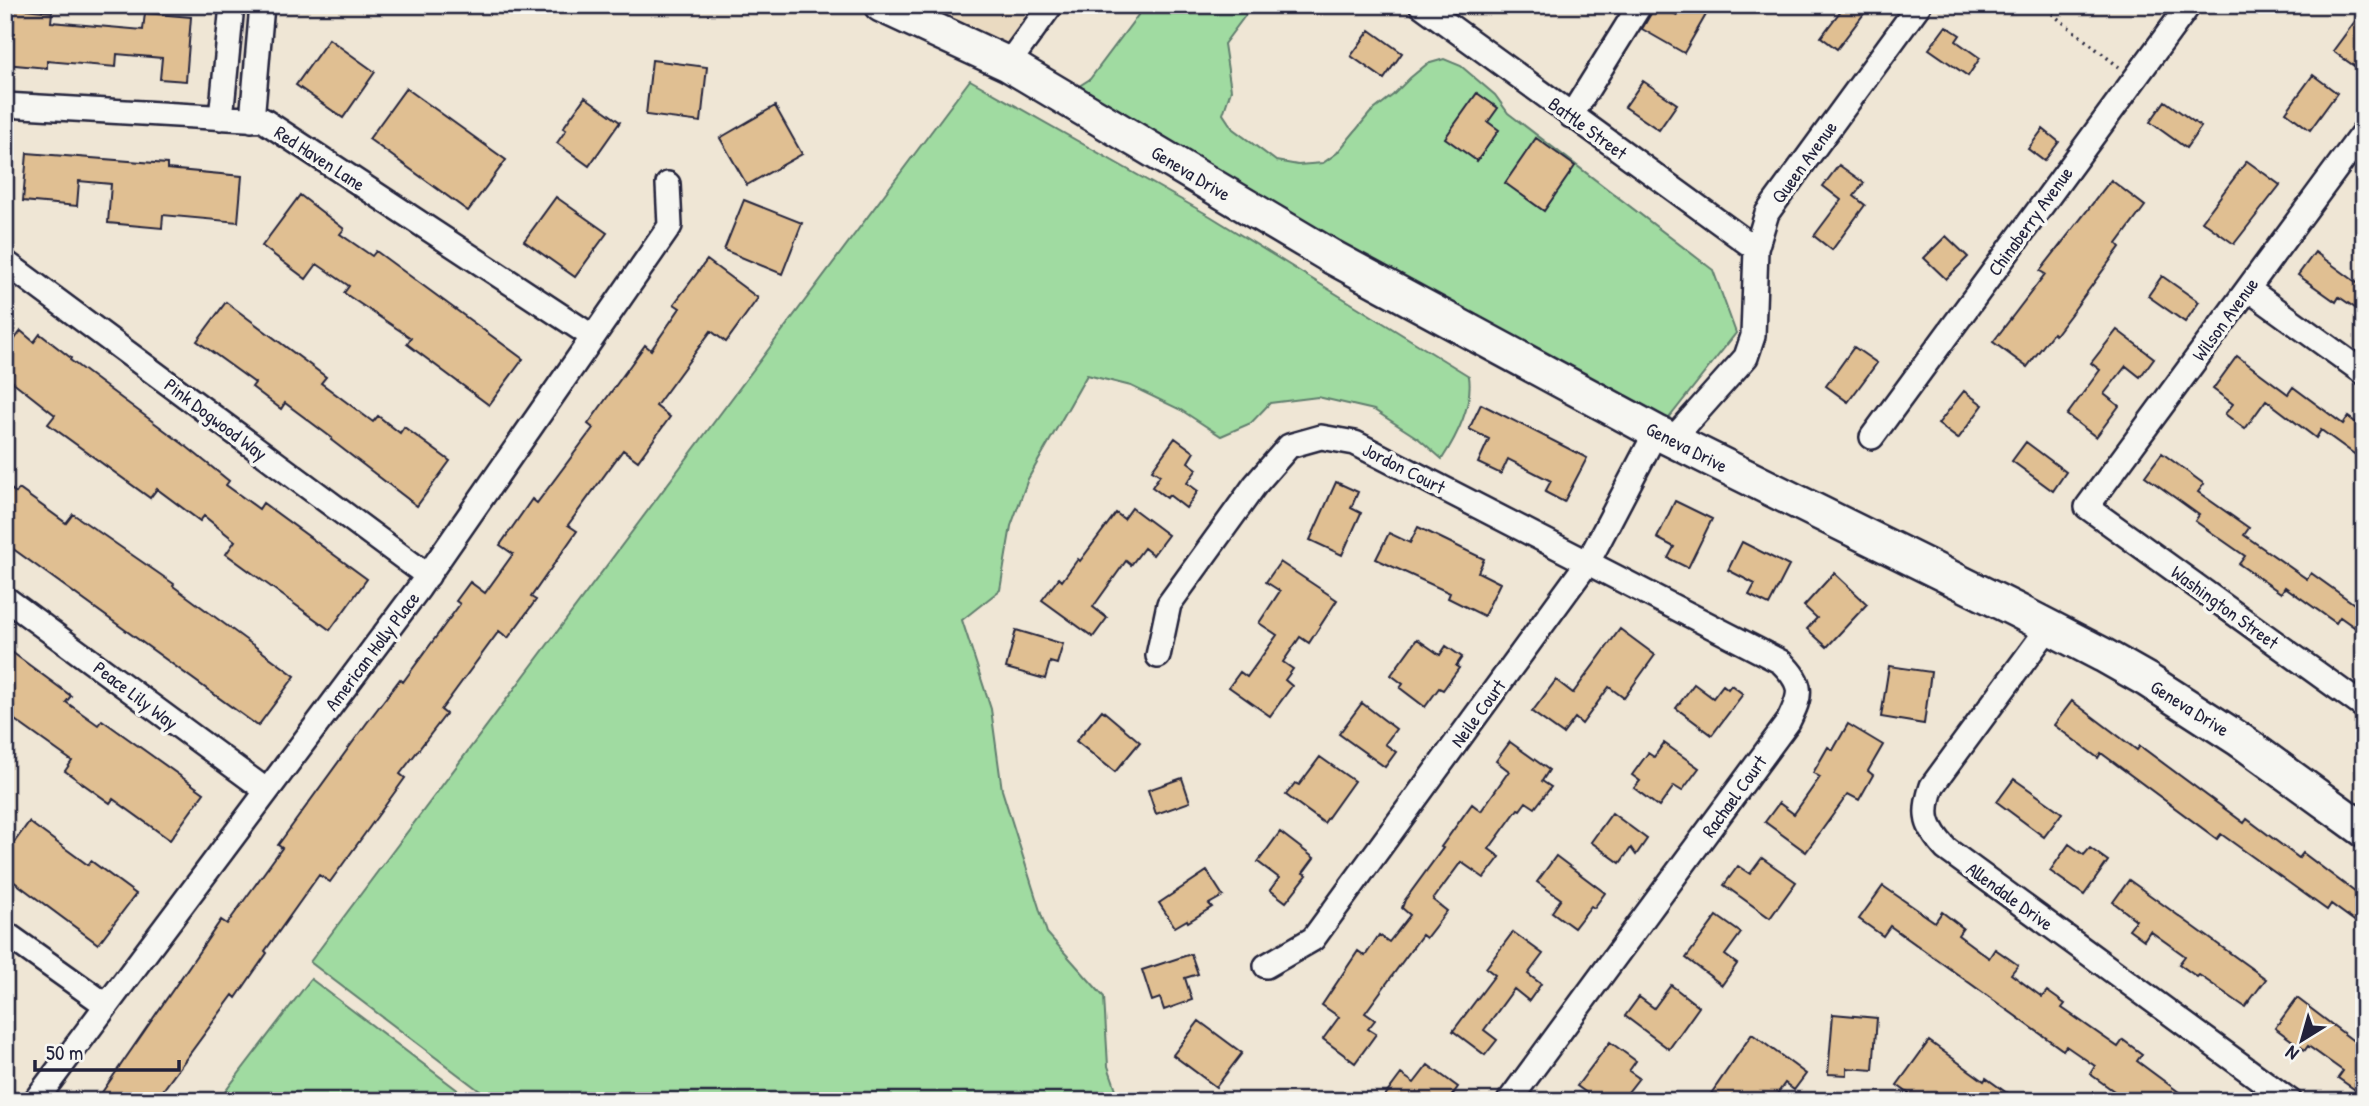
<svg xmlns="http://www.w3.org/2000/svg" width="2369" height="1106" font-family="'Patrick Hand',sans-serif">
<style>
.built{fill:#eadac1}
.green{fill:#a0dba1;stroke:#617e6e;stroke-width:2}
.building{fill:#e0bf92;stroke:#22223b;stroke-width:2}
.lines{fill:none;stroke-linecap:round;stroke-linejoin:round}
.street-casing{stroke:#22223b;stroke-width:28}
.secondary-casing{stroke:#22223b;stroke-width:38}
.path{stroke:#22223b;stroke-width:3.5;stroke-dasharray:2 5;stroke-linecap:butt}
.street{stroke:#f6f6f2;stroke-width:23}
.secondary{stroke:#f6f6f2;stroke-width:33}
.labels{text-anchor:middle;stroke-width:7;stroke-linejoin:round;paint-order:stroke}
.street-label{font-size:19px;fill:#22223b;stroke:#f6f6f2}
</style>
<rect width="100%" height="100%" fill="#efe6d5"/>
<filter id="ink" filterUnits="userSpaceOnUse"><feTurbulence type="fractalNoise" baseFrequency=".0143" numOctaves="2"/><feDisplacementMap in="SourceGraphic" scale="14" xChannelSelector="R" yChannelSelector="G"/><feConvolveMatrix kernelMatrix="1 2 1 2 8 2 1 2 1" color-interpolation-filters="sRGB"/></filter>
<g filter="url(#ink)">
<path class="built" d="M907 5H1038L1005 50Z"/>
<path class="green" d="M1139 5H1253L1224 44 1231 90 1223 114 1233 129 1276 161 1298 165 1323 163 1337 153 1370 113 1393 95 1410 78 1427 64 1444 59 1461 66 1495 95 1508 113 1713 270 1736 333 1665 423 1338 247 1073 90 1090 79 1138 15Z
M970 80 1210 216 1469 376C1473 404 1457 436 1442 459L1419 439 1374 410 1318 397 1270 403 1251 423 1221 436 1181 410 1131 386 1087 375 1028 479 1011 526 1000 590 962 620 991 709 1002 790 1047 933 1104 997 1108 1066 1120 1101H493L310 962Z
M311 979 472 1101H218Z"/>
<path class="building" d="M1656 5H1660L1677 15 1682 5H1694L1707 13 1684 53 1642 29Z
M1845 5H1857L1866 11 1837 49 1821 37Z
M5 7 52 12 51 22 143 30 145 13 191 17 186 81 160 79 162 58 117 54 116 67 47 61V68L5 64Z
M2364 9V73L2333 51Z
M1946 26 1960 35 1956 41 1980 58 1968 76 1929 49Z
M1370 30 1402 53 1384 79 1351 56Z
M329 39 375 72 343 118 296 85Z
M652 60 707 67 701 122 646 115Z
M2313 75 2337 93 2310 130 2286 112Z
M1643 81 1677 104 1659 130 1625 107Z
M406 88 506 160 468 211 369 139Z
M1477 93 1498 108 1488 122 1499 130 1477 161 1445 138Z
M585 97 620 122 589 166 557 143 566 130 563 128Z
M2165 101 2201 127 2186 148 2150 122Z
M775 106 802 154 747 185 720 138Z
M2043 129 2059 142 2044 161 2028 149Z
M1536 138 1575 166 1544 211 1505 183Z
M27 153 167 164V169L242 176 238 222 163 215 162 228 108 223 111 184 79 181 77 206 23 201Z
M2247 161 2280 185 2234 244 2202 221Z
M1839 165 1864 183 1854 196 1865 205 1832 250 1814 236 1841 200 1823 186Z
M2111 180 2145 206 2117 244 2120 247 2071 314 2055 335 2053 333 2027 367 1993 342 2045 274 2040 271Z
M300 195 344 229 340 234 372 256 376 251 523 359 489 405 407 344 411 338 344 293 349 286 317 264 306 279 262 246Z
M556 197 607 233 575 277 524 241Z
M744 200 802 223 782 274 724 250Z
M1946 236 1968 257 1946 279 1924 258Z
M2315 252 2364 288V314L2339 297 2336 302 2298 275Z
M707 260 758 298 726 342 711 331 656 406 670 417 638 461 623 450 568 525 577 531 531 597 536 600 508 638 499 631 441 710 446 714 400 774 405 778 330 882 319 875 265 951 267 953 236 998 233 995 155 1101H96L221 920 227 924 282 848 278 845 366 724 400 679 403 682 460 604 456 601 470 582 485 593 513 554 500 545 532 499 537 503 593 428 588 424 645 345 651 350 680 308 674 304Z
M2162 276 2199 302 2185 322 2148 296Z
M226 302 326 377 321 383 373 422 378 416 400 433 404 427 450 461 417 506 331 440 332 438 285 403 281 409 252 387 255 383 197 341Z
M2117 330 2154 358 2140 377 2126 366 2104 394 2119 406 2096 437 2067 415 2100 370 2091 363Z
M21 331 34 342 40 334 71 358 70 360 187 447 229 481 226 485 259 509 263 503 367 579 330 630 226 554 235 541 204 516 200 521 157 489 150 498 48 424 55 415 8 378 12 374 5 369V352Z
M1854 347 1877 363 1848 402 1826 386Z
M2237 356 2288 394 2293 387 2343 424 2348 417 2364 428V461L2321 430 2316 438 2266 400 2245 429 2225 414 2233 404 2213 389Z
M1964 391 1983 405 1958 439 1938 424Z
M1481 404 1587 458 1564 502 1545 492 1551 481 1508 459 1501 474 1478 463 1489 439 1469 429Z
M1175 438 1194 452 1188 462 1197 469 1187 483 1198 491 1186 508 1169 495 1167 498 1152 487 1160 475 1152 470Z
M2026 442 2066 472 2053 491 2012 461Z
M2162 453 2204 484 2198 492 2249 528 2244 535 2307 579 2311 573 2364 611V634L2340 617 2336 623 2285 587 2281 593 2239 564 2245 556 2195 521 2199 515 2145 476Z
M1336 482 1358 492 1351 508 1361 513 1342 555 1310 540Z
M5 484 16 493 19 489 66 523 73 514 174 584 173 586 295 676 258 726 5 543Z
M1675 501 1712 519 1688 568 1668 558 1674 547 1657 538Z
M1132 508 1168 535 1153 555 1144 548 1131 565 1126 561 1093 607 1107 618 1093 637 1042 600 1059 578 1062 581 1078 559 1080 561 1116 513 1124 519Z
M1418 527 1484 559 1478 572 1500 583 1484 616 1448 598 1450 593 1376 559 1389 533 1410 543Z
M1742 542 1789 566 1769 605 1749 595 1755 584 1728 570Z
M1280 562 1337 600 1309 643 1300 637 1283 662 1293 669 1285 680 1292 686 1270 716 1229 687 1240 672 1247 677 1277 635 1259 623 1280 591 1266 582Z
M1834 573 1867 604 1827 647 1807 629 1817 618 1804 606Z
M1620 629 1655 655 1624 698 1609 687 1582 724 1575 718 1563 734 1532 712 1556 680 1573 693Z
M1016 630 1063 644 1057 664 1050 662 1045 679 1006 668Z
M1417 639 1440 655 1446 646 1462 657 1456 666 1459 668 1443 690 1439 688 1425 707 1400 688 1403 684 1391 675Z
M5 647 71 696 66 702 98 725 102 720 204 793 170 840 113 799 110 803 65 771 72 761 5 713Z
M1889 666 1931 672 1924 724 1881 717Z
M1694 684 1713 698 1723 685 1728 689 1731 685 1743 694 1712 735 1676 708Z
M2072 701 2137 750 2140 746 2244 823 2247 819 2299 858 2303 853 2364 899V928L2331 904 2327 910 2221 834 2217 839 2101 753 2098 758 2054 725Z
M1362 703 1396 729 1385 744 1396 752 1385 767 1339 734Z
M1102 710 1140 742 1115 772 1076 741Z
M1848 724 1883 745 1868 771 1873 775 1859 800 1848 794 1806 852 1765 822 1779 803 1794 814 1820 777 1813 773 1828 747 1833 750Z
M1510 742 1549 770 1542 781 1551 787 1535 808 1526 802 1520 810 1518 809 1489 849 1500 857 1484 878 1461 862 1433 900 1447 911 1426 938 1422 935 1365 1013 1375 1020 1368 1029 1376 1034 1355 1063 1323 1039 1339 1017 1322 1005 1358 951 1365 956 1379 935 1389 942 1410 915 1402 908 1405 900 1443 848 1441 847 1472 804 1481 811 1509 771 1496 761Z
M1664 743 1699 768 1682 791 1674 786 1659 807 1634 788 1640 781 1632 775 1648 753 1654 757Z
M1320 757 1354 781 1324 823 1286 795 1295 783 1299 785Z
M1182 778 1190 802 1156 814 1148 790Z
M2014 779 2062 813 2044 837 1997 802Z
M1612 813 1647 839 1636 855 1631 848 1620 863 1591 842Z
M29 822 88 865 91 861 136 894 98 944 5 875V855Z
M1280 832 1314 858 1303 873 1307 875 1286 902 1270 890 1279 878 1258 862Z
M2069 844 2084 855 2090 848 2108 861 2084 895 2050 871Z
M1556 856 1605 893 1594 908 1591 906 1574 928 1552 912 1561 899 1537 882Z
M1762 858 1796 882 1770 918 1724 885 1738 866 1750 874Z
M1207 871 1223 896 1209 904 1212 907 1188 922 1187 920 1175 927 1159 903Z
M2129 880 2266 979 2245 1007 2199 975 2197 977 2179 964 2185 956 2150 931 2144 940 2129 929 2136 920 2113 902Z
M1883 886 1935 922 1942 912 1963 928 1958 935 1989 958 1995 949 2018 965 2011 974 2042 997 2047 991 2065 1004 2062 1008 2118 1047 2123 1040 2142 1054 2137 1061 2191 1101H2128L2090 1074 2095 1066 2066 1046 2063 1050 1890 926 1883 936 1859 919Z
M1717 916 1741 933 1725 955 1737 964 1722 985 1686 958Z
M1513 932 1543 954 1528 974 1541 984 1529 1001 1514 989 1484 1030 1497 1040 1485 1055 1453 1031 1495 975 1486 968Z
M1191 954 1198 974 1185 978 1192 1000 1164 1010 1160 998 1152 1001 1142 970Z
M1671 985 1699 1007 1669 1049 1625 1016 1639 997 1654 1008Z
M2297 998 2364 1049V1081L2357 1091 2338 1078 2343 1071 2308 1046 2305 1050 2275 1028Z
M1833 1014 1877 1018 1873 1070 1847 1068V1075L1828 1074Z
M1199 1021 1242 1053 1216 1087 1173 1055Z
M1752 1034 1806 1074 1794 1090 1785 1083 1772 1101H1706Z
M1929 1041 1984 1081 1986 1078 2018 1101H1919L1897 1085Z
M1610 1042 1636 1061 1629 1071 1639 1078 1621 1101H1598L1577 1086Z
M1428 1065 1458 1087 1448 1101H1381L1401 1074 1414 1083Z"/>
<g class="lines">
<defs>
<path id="street" d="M1421 5 1756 249
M1008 64 1051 5
M5 105 263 120 593 337
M1571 116 1640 5
M221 118 232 5
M252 120 262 5
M2364 131 2087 507 2364 707
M5 262 428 576
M2248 289 2364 373
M1872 437 2189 5
M1672 440 1746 357 1753 336 1756 249 1767 213 1919 5
M5 598 267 791
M2049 627 1932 786C1922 815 1926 827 1946 849L2290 1101
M1158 656 1169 604 1255 485 1289 446 1321 437 1355 443 1781 662C1804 685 1802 694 1788 722L1509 1101
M5 933 106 1005
M1266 966 1313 939 1588 562 1656 432
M35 1101 419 588 670 226 668 184"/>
<path id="secondary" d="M881 5 1008 64 1332 257 1656 432 2016 610 2103 655 2147 680 2240 740 2364 830"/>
</defs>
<use href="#street" class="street-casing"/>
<use href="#secondary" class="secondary-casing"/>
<path class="path" d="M2041 5 2119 67"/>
<use href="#street" class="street"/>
<use href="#secondary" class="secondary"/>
</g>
</g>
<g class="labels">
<g class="street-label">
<text transform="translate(1588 128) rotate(36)" y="7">Battle Street</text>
<text transform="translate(320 158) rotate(33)" y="7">Red Haven Lane</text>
<text transform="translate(1804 162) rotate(-54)" y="7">Queen Avenue</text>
<text transform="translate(1191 173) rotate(31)" y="7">Geneva Drive</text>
<text transform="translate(2030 221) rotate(-54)" y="7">Chinaberry Avenue</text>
<text transform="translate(2225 319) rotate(-54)" y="7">Wilson Avenue</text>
<text transform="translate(216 419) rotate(37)" y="7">Pink Dogwood Way</text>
<text transform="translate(1687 447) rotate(27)" y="7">Geneva Drive</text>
<text transform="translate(1404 468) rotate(27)" y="7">Jordon Court</text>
<text transform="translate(2225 607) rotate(36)" y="7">Washington Street</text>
<text transform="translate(372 651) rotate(-53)" y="7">American Holly Place</text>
<text transform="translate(136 695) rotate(37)" y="7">Peace Lily Way</text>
<text transform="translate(2190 708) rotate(32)" y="7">Geneva Drive</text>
<text transform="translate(1478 713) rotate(-54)" y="7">Neile Court</text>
<text transform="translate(1734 796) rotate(-54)" y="7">Rachael Court</text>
<text transform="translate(2010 896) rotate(36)" y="7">Allendale Drive</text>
</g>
</g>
<rect width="2369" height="1106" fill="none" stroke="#f6f6f2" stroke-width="28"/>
<rect x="14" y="14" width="2341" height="1078" fill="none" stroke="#22223b" stroke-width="2.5" filter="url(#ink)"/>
<g transform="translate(2302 1040) rotate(217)" stroke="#f6f6f2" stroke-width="5" paint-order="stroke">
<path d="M0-5L12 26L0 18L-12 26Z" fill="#22223b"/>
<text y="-10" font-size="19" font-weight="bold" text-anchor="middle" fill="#22223b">N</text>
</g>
<path d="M35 1060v10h144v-10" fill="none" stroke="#22223b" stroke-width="3.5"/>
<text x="46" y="1060" font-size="21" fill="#22223b" stroke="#f6f6f2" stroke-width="5" paint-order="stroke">50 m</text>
</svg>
